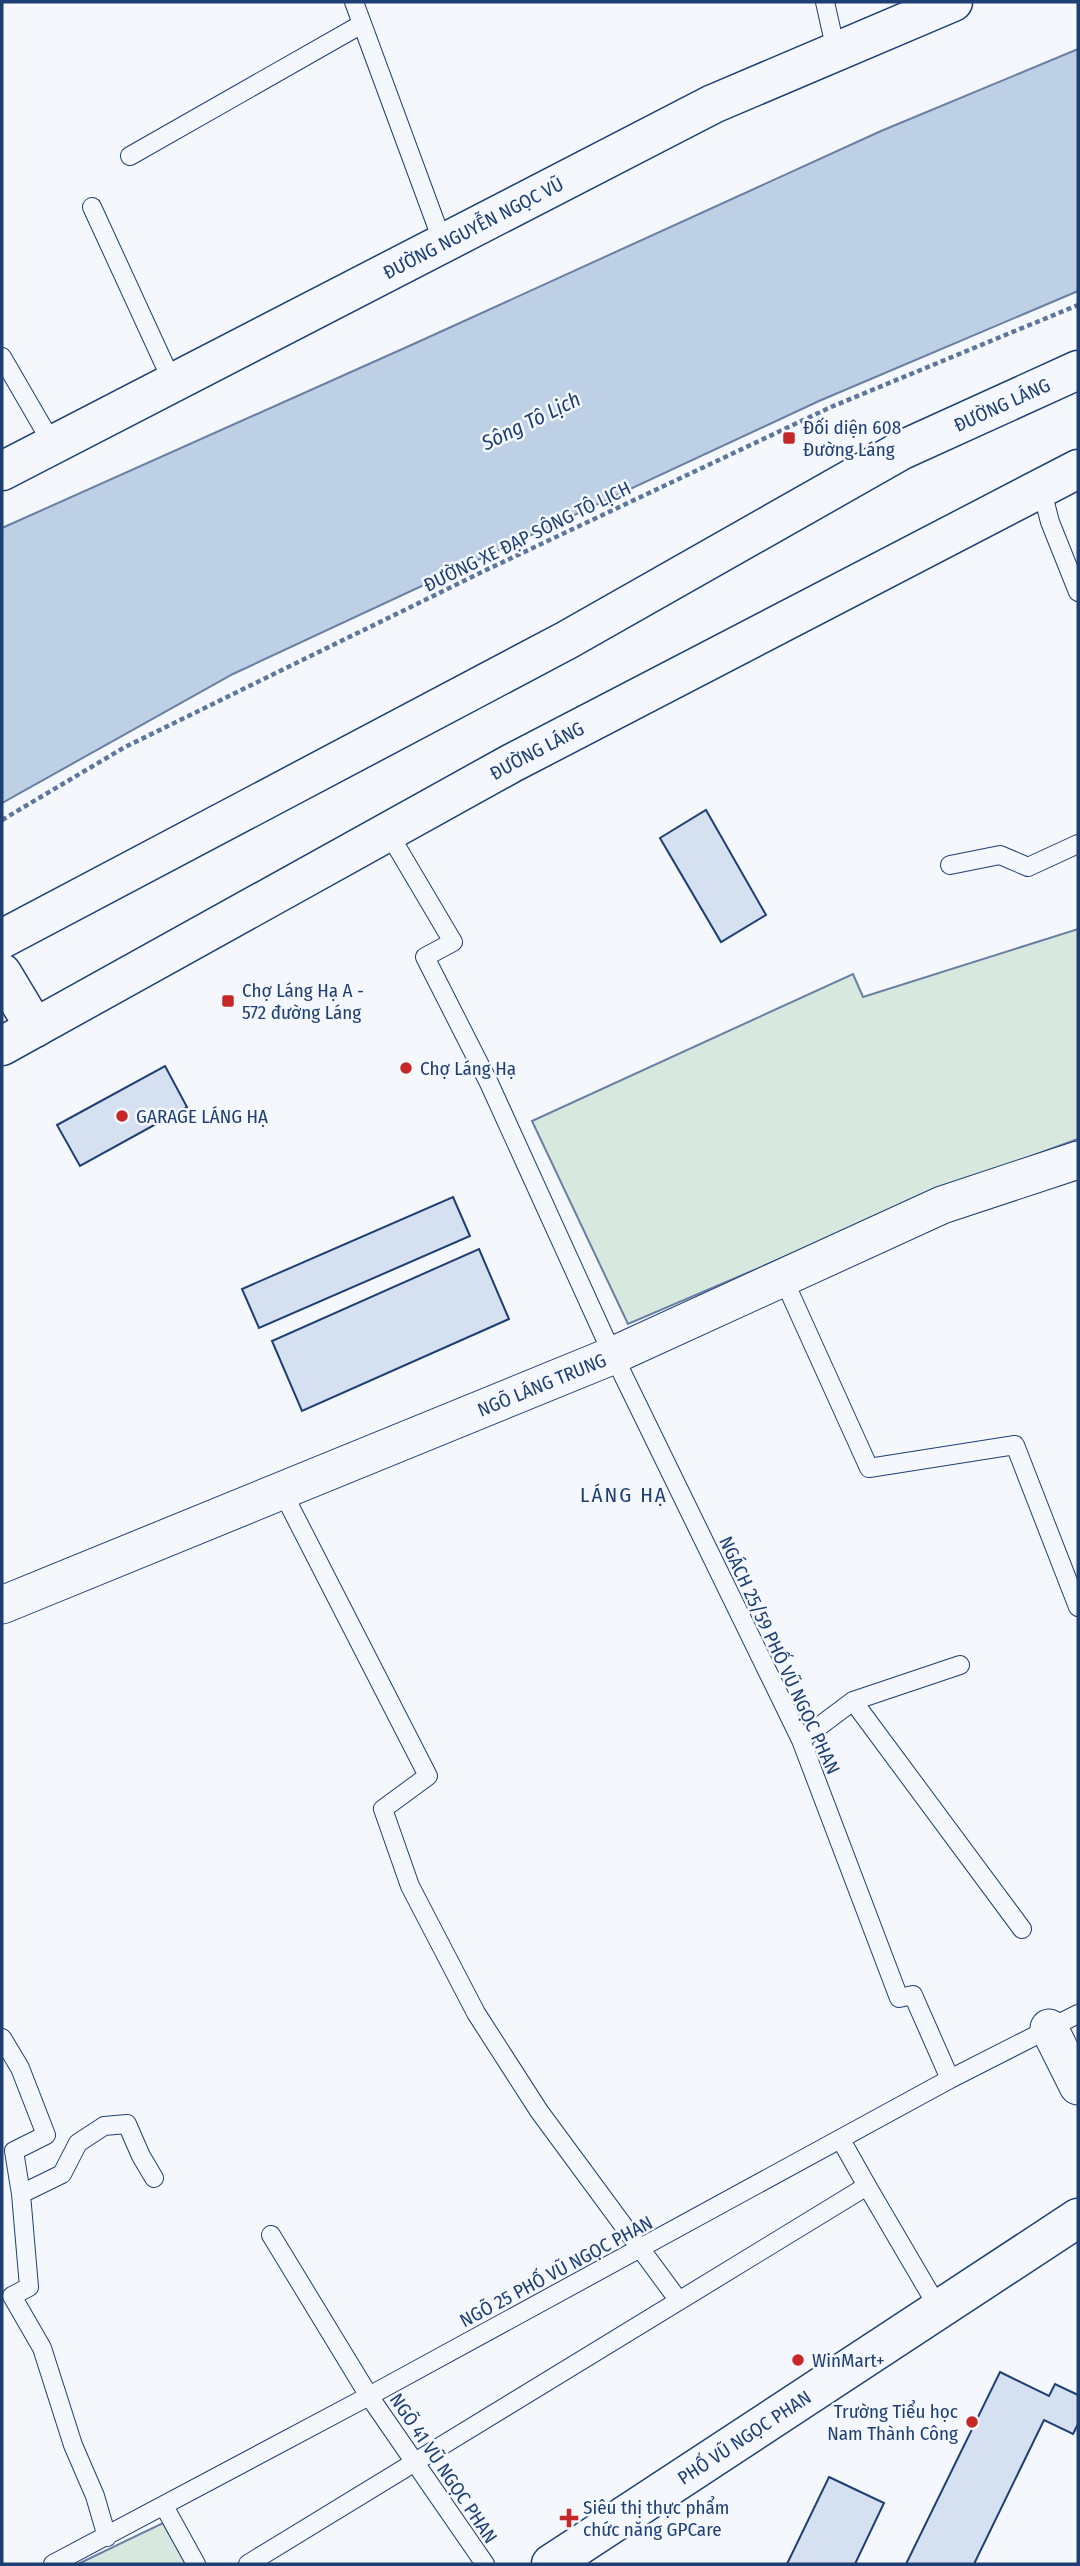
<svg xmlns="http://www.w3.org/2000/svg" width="1080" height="2566" font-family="'Fira Sans Condensed',sans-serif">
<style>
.green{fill:#d7e8df;stroke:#687fa3;stroke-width:2}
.water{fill:#bed0e5;stroke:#687fa3;stroke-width:2}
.building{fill:#d5e0f0;stroke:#1d3f73;stroke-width:2}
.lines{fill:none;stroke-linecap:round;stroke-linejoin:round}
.service-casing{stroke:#1d3f73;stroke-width:20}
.minor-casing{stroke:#1d3f73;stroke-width:39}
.tertiary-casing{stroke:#1d3f73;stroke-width:41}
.secondary-casing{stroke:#1d3f73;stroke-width:41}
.primary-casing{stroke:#1d3f73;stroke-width:41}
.path{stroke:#5e769c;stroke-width:4.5;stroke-dasharray:5 3.5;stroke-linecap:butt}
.service{stroke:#f4f7fb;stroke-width:18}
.minor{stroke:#f4f7fb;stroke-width:37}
.tertiary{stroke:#f4f7fb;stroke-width:38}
.secondary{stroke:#f4f7fb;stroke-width:38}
.primary{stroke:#f4f7fb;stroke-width:38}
.poi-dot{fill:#c62828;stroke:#f4f7fb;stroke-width:2.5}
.labels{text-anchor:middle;stroke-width:5;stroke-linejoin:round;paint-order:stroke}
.street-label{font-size:19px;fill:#1d3f73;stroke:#f4f7fb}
.poi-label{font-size:19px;fill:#1d3f73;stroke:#f4f7fb;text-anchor:start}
.water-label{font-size:21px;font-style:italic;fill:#1d3f73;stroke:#f4f7fb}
.neighbourhood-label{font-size:21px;letter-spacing:2px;fill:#1d3f73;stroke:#f4f7fb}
</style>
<rect width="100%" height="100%" fill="#f4f7fb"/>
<path class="green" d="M1078 929V1139L957 1183 628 1324 532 1121 853 974 863 997Z
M163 2523 186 2564H78Z"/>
<path class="water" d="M1078 49V291L819 401 233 674 2 803V528L418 342 881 131Z"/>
<path class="building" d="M706 810 766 915 721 942 660 838Z
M165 1066 187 1107 80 1166 57 1125Z
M453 1197 470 1236 259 1328 242 1289Z
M479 1249 509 1319 302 1411 272 1341Z
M1000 2372 1049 2396 1055 2384 1078 2395V2424L1073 2434 1044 2420 974 2564H906Z
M829 2477 884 2503 855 2564H787Z"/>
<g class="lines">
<defs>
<path id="service" d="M354 2 443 243
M825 2 836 51
M130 156 362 24
M92 207 172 381
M2 357 53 445
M1041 487 1050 522 1078 592
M388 832 453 942 425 957 489 1083 605 1338 801 1740 899 1998 913 1995 950 2079
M950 865 1000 855 1028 867 1078 844
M783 1278 869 1468 1015 1445 1078 1607
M282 1491 428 1776 383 1809 410 1886 476 2013 539 2111 679 2301
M853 1701 1022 1929
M801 1740 853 1701 960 1665
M2 2038 20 2068 46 2135 14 2151 21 2194
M867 2186 939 2309
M271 2235 369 2396 485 2564
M164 2506 196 2564
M107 2537 95 2496 73 2445 42 2348 12 2296 29 2287 21 2194 62 2174 78 2143 104 2126 127 2124 141 2156 154 2178
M53 2564 369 2396 950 2079 1078 2014
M248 2564 867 2186 841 2140"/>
<g id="minor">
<path id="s1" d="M2 1605 614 1355 942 1205 1078 1160"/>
<path d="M1049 2028 1078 2086"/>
</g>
<g id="tertiary">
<path id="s2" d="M551 2564 1078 2218"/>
</g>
<g id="secondary">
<path id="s3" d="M2 471 713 104 953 2"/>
</g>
<g id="primary">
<path id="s4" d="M2 939 567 640 902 450 1078 370"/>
<path d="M2 973 35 1028"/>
<path id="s5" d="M2 1046 512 763 1078 469"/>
</g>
</defs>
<use href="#service" class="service-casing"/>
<use href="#minor" class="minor-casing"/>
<use href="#tertiary" class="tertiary-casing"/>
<use href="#secondary" class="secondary-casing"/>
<use href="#primary" class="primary-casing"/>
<path class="path" d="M2 820 125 747 484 571 831 407 1078 305"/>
<use href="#service" class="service"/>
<use href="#minor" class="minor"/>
<use href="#tertiary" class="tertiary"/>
<use href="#secondary" class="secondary"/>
<use href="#primary" class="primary"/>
</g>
<g class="poi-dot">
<rect x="782" y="431" width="14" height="14" rx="3.5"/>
<rect x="221" y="994" width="14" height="14" rx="3.5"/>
<circle cx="406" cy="1068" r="7"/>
<circle cx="122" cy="1116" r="7"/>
<circle cx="798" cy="2360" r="7"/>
<circle cx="972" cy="2422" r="7"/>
<path d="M565.5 2507.5h7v7h7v7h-7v7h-7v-7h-7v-7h7z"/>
</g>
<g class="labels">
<g class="street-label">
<text dy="7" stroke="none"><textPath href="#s3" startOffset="530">ĐƯỜNG NGUYỄN NGỌC VŨ</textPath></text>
<text dy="7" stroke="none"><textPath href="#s4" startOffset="1134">ĐƯỜNG LÁNG</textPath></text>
<text transform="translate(527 536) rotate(-26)" y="7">ĐƯỜNG XE ĐẠP SÔNG TÔ LỊCH</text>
<text dy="7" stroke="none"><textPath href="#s5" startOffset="611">ĐƯỜNG LÁNG</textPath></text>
<text dy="7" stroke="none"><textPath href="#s1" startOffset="583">NGÕ LÁNG TRUNG</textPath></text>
<text transform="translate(780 1655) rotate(65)" y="7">NGÁCH 25/59 PHỐ VŨ NGỌC PHAN</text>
<text transform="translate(556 2271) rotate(-28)" y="7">NGÕ 25 PHỐ VŨ NGỌC PHAN</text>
<text dy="7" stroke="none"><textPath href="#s2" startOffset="231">PHỐ VŨ NGỌC PHAN</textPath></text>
<text transform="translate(444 2468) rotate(56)" y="7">NGÕ 41 VŨ NGỌC PHAN</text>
</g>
<g class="poi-label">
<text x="803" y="434">Đối diện 608<tspan x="803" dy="22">Đường Láng</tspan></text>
<text x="242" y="997">Chợ Láng Hạ A -<tspan x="242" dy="22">572 đường Láng</tspan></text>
<text x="420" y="1075">Chợ Láng Hạ</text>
<text x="136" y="1123">GARAGE LÁNG HẠ</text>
<text x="812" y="2367">WinMart+</text>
<text x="958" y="2418" text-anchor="end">Trường Tiểu học<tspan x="958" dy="22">Nam Thành Công</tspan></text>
<text x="583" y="2514">Siêu thị thực phẩm<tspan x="583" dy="22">chức năng GPCare</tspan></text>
</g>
<g class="water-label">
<text transform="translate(531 421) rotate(-26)" y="7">Sông Tô Lịch</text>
</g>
<g class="neighbourhood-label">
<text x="624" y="1502">LÁNG HẠ</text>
</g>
</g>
<rect width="1080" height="2566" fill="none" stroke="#1d3f73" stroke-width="7"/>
</svg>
